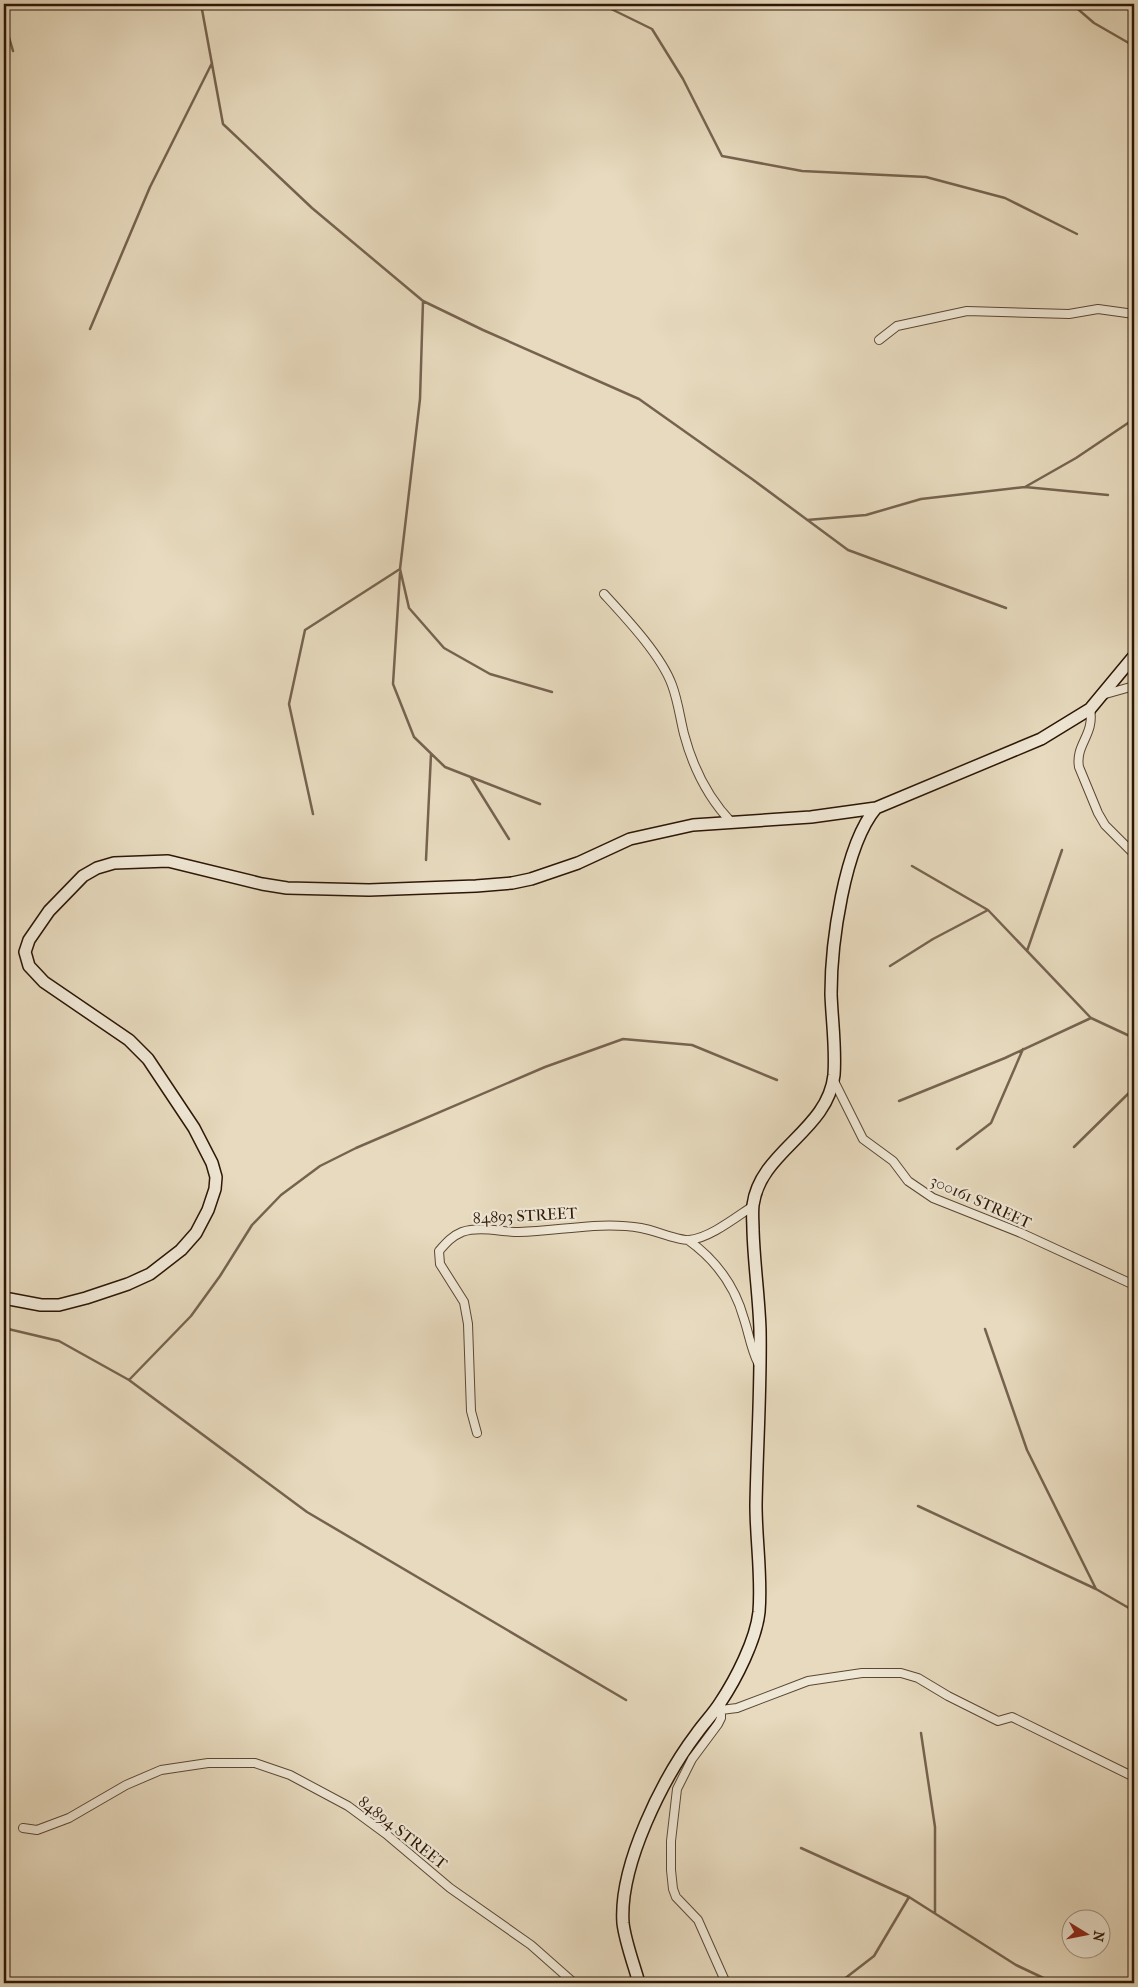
<svg xmlns="http://www.w3.org/2000/svg" width="1138" height="1987" font-family="'IM FELL French Canon',serif">
<style>
.lines{fill:none;stroke-linecap:round;stroke-linejoin:round}
.stream{stroke:#76634f;stroke-width:2.5}
.street-casing{stroke:#5b4734;stroke-width:10}
.secondary-casing{stroke:#2c1606;stroke-width:14}
.street{stroke:#efe7d5;stroke-width:8}
.secondary{stroke:#efe7d5;stroke-width:11}
.labels{text-anchor:middle;stroke-width:4.5;stroke-linejoin:round;paint-order:stroke}
.street-label{font-size:16px;fill:#2c1606;stroke:#efe7d5}
</style>
<rect width="100%" height="100%" fill="#e7dabe"/>
<filter id="stains"><feTurbulence type="fractalNoise" baseFrequency=".004" numOctaves="4"/><feColorMatrix values="0 0 0 0 .2 0 0 0 0 .09 0 0 0 0 .02 0 0 0 .5 -.17"/></filter>
<radialGradient id="worn" r=".72"><stop offset=".6" stop-color="#630" stop-opacity="0"/><stop offset="1" stop-color="#630" stop-opacity=".3"/></radialGradient>
<g class="lines">
<path class="stream" d="M201 4 223 124 312 208 423 301 483 330 639 399 752 479 848 550 1006 608
M601 4 652 29 683 79 722 156 802 171 926 177 1005 198 1077 234
M1072 4 1094 23 1134 46
M4 20 13 51
M423 301 420 399 400 569 409 608 444 648 490 674 552 692
M90 329 150 187 212 63
M1025 487 1108 495
M807 520 866 515 921 499 1025 487 1076 458 1134 419
M400 573 393 684 414 737 445 767 540 804
M471 778 509 839
M313 814 289 704 305 630 400 569
M426 860 431 754
M912 866 988 910 1091 1018 1134 1038
M1027 951 1062 850
M890 966 933 939 988 910
M899 1101 1005 1058 1091 1018
M1074 1147 1134 1088
M957 1149 991 1123 1023 1049
M4 1328 59 1341 129 1380 307 1512 626 1700
M985 1329 1027 1450 1096 1589
M129 1380 191 1316 220 1276 252 1225 281 1195 320 1166 356 1148 545 1067 623 1039 692 1045 777 1080
M918 1506 1096 1589 1134 1611
M921 1733 935 1827V1913
M801 1848 909 1897 1016 1965 1054 1983
M839 1983 874 1956 909 1897"/>
<defs>
<path id="street" d="M879 340 897 326 967 311 1069 314 1098 309 1134 314
M604 594C626 618 661 655 672 685 678 701 680 718 684 734 693 768 708 798 732 823
M1102 695 1134 686
M1090 709C1095 735 1075 744 1079 767L1098 813 1105 825 1134 854
M833 1079 863 1139 893 1161 908 1181 933 1198 1021 1233 1134 1285
M688 1240C716 1260 735 1286 744 1319 749 1334 751 1349 758 1363
M477 1433 471 1411 468 1324 464 1302 440 1264 439 1251C446 1243 452 1236 462 1232 480 1226 501 1232 519 1232 560 1231 600 1221 641 1228 654 1230 678 1241 689 1240 710 1238 736 1217 753 1206
M721 1707V1718L718 1724 692 1759 677 1789 671 1841V1870L673 1889 676 1897 698 1920 726 1983
M721 1710 737 1708 808 1681 862 1673H901L918 1678 948 1696 998 1721 1012 1717 1134 1777
M23 1828 37 1830 69 1818 126 1785 161 1770 208 1763H255L290 1775 348 1806 386 1834 450 1888 531 1945 574 1983"/>
<path id="secondary" d="M4 1298 41 1305H59L86 1298 128 1284 150 1274 181 1250 196 1233 208 1210 215 1189 216 1177 212 1163 194 1128 148 1059 129 1040 44 982 29 966 25 952 29 940 49 911 83 876 97 868 114 863 168 861 262 884 287 888 369 890 476 886 512 883 531 879 578 863 630 839 693 825 811 817 876 808
M639 1983C634 1965 625 1941 623 1923 619 1865 663 1778 697 1733 704 1723 713 1714 720 1703 736 1679 756 1640 759 1612 762 1576 756 1541 756 1505 757 1447 761 1389 760 1330 759 1297 754 1264 753 1230 753 1222 752 1213 753 1205 760 1151 828 1131 834 1075 836 1048 832 1021 831 994 831 944 844 846 876 808L1041 739 1090 709 1134 656"/>
</defs>
<use href="#street" class="street-casing"/>
<use href="#secondary" class="secondary-casing"/>
<use href="#street" class="street"/>
<use href="#secondary" class="secondary"/>
</g>
<g class="labels">
<g class="street-label">
<text transform="translate(981 1201) rotate(24)" y="6">300161 STREET</text>
<text transform="translate(525 1215) rotate(-3)" y="6">84893 STREET</text>
<text transform="translate(403 1832) rotate(38)" y="6">84894 STREET</text>
</g>
</g>
<rect width="1138" height="1987" fill="none" stroke="#e7dabe" stroke-width="20"/>
<rect x="5" y="5" width="1128" height="1977" fill="none" stroke="#2c1606" stroke-width="2.5"/>
<rect x="10" y="10" width="1118" height="1967" fill="none" stroke="#2c1606"/>
<g transform="translate(1086 1934) rotate(100)"><circle r="24" fill="#efe7d5" stroke="#a19382"/>
<path d="M0-4L9 19L0 12L-9 19Z" fill="#8f2418"/>
<text y="-8" font-size="14" font-weight="bold" text-anchor="middle" fill="#2c1606">N</text>
</g>
<rect width="100%" height="100%" filter="url(#stains)"/>
<rect width="100%" height="100%" fill="url(#worn)"/>
</svg>
